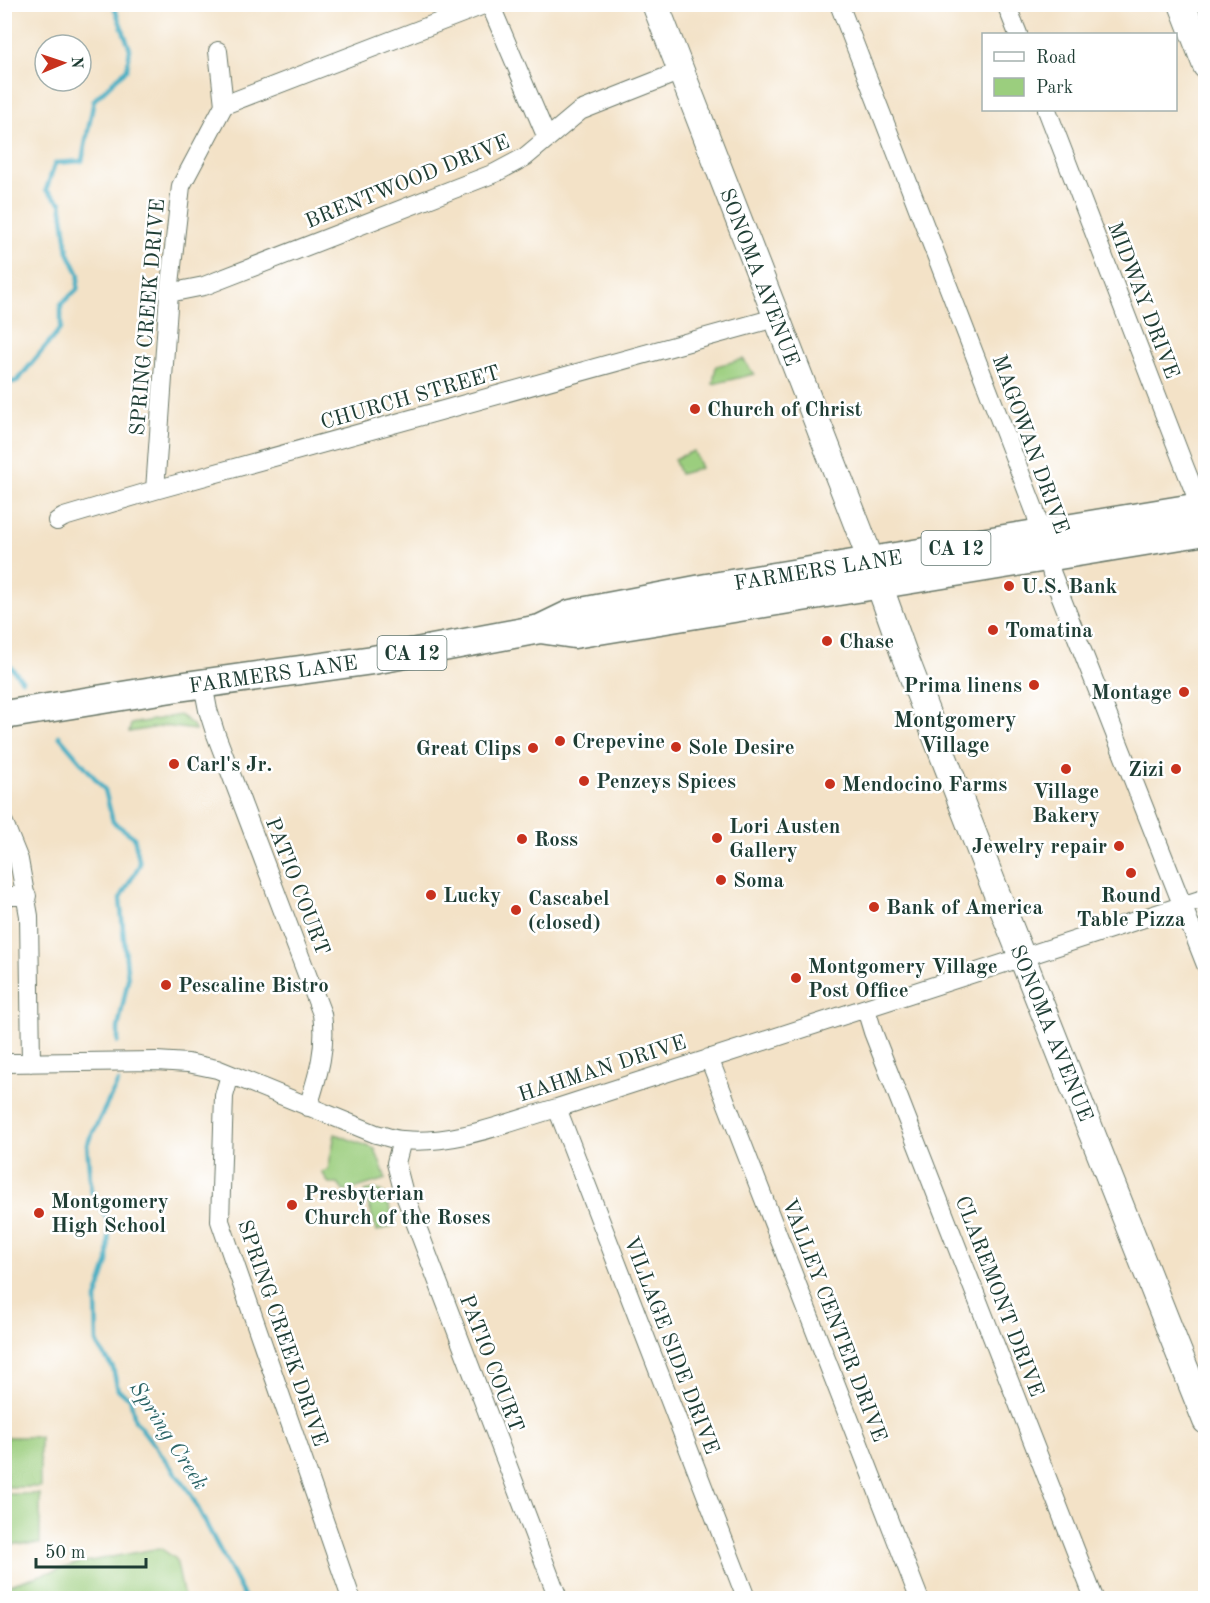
<svg xmlns="http://www.w3.org/2000/svg" width="1210" height="1603" font-family="'Old Standard TT',serif">
<style>
.green{fill:#9bce7e;stroke:#5d8659;stroke-width:1.5}
.lines{fill:none;stroke-linecap:round;stroke-linejoin:round}
.stream{stroke:#44aec3;stroke-width:4.5}
.street-casing{stroke:#697767;stroke-width:20}
.secondary-casing{stroke:#697767;stroke-width:28}
.primary-casing{stroke:#697767;stroke-width:31}
.street{stroke:#fff;stroke-width:18}
.secondary{stroke:#fff;stroke-width:26}
.primary{stroke:#fff;stroke-width:28}
.poi-dot{fill:#c8321e;stroke:#fff;stroke-width:2}
.labels{text-anchor:middle;stroke-width:5;stroke-linejoin:round;paint-order:stroke}
.shield{fill:#fff;stroke:#627771;stroke-width:1.5}
.shield-label{font-size:20px;font-weight:bold;fill:#1f3d34}
.street-label{font-size:21px;fill:#1f3d34;stroke:#fff}
.poi-label{font-size:21px;font-weight:bold;fill:#1f3d34;stroke:#fff;text-anchor:start}
.neighbourhood-label{font-size:22px;font-weight:bold;fill:#1f3d34;stroke:#fff}
.water-label{font-size:22px;font-style:italic;fill:#2c6566;stroke:#fff}
</style>
<rect width="100%" height="100%" fill="#fff"/>
<filter id="ink" filterUnits="userSpaceOnUse"><feTurbulence type="fractalNoise" baseFrequency=".0167" numOctaves="2"/><feDisplacementMap in="SourceGraphic" scale="12" xChannelSelector="R" yChannelSelector="G"/><feConvolveMatrix kernelMatrix="1 2 1 2 8 2 1 2 1" color-interpolation-filters="sRGB"/></filter>
<filter id="wash" filterUnits="userSpaceOnUse"><feTurbulence type="fractalNoise" baseFrequency=".008" numOctaves="4" result="noise"/><feDisplacementMap in="SourceGraphic" scale="24" xChannelSelector="R" yChannelSelector="G"/><feGaussianBlur stdDeviation="1.35" result="paint"/><feColorMatrix in="noise" values="0 0 0 0 0 0 0 0 0 0 0 0 0 0 0 0 0 1.4 0 .05"/><feComposite in="paint" operator="in"/></filter>
<g filter="url(#wash)">
<rect width="100%" height="100%" fill="#f3e2c7"/>
<path class="green" d="M743 359 754 374 713 384 716 366Z
M694 451 701 468 680 474 674 459Z
M180 715 193 725 195 730 165 726 129 732 131 724Z
M335 1134 375 1149 386 1179 344 1192 338 1184H329L322 1172 328 1170Z
M374 1189 384 1193 396 1225 377 1231 364 1191Z
M6 1437H40V1487H6Z
M6 1494H40V1544H7Z
M160 1548 176 1559 184 1598H5V1586L79 1563Z"/>
<g class="lines">
<path class="stream" d="M4 384 17 381 61 328V304L77 290 79 275 68 252 61 203 46 190 55 163 82 161 94 100 127 69 130 49 113 4
M4 457V463
M4 659 22 680
M59 736 105 790 113 822 134 837 140 864 120 899 128 979 118 1028V1042
M118 1082 87 1144 91 1191 109 1223 108 1262 96 1299 97 1345 113 1368 118 1390 130 1398 135 1420 189 1491 245 1598"/>
</g>
</g>
<g filter="url(#ink)">
<g class="lines">
<defs>
<path id="street" d="M490 4 547 138
M839 4 1035 511 1052 574 1206 965
M1006 4 1018 34
M224 105 486 4
M1047 110 1185 468 1195 493 1197 507
M169 293 204 286 495 173 525 157 580 111 681 71
M155 490 169 293 181 186 224 105 218 51
M57 521 64 517 155 490 775 318
M203 684 208 710 215 732 322 1014C327 1048 318 1075 308 1107
M4 823 19 860 29 916 31 1063
M4 896H27
M866 1009 873 1032 1094 1598
M709 1058 919 1598
M4 1063 156 1061 188 1063 217 1069 376 1134C385 1136 394 1140 403 1140 455 1145 508 1122 557 1108L1206 898
M230 1075 224 1096 220 1221 351 1598
M557 1108 746 1598
M402 1140 396 1163 403 1190 558 1598"/>
<path id="secondary" d="M655 4 865 545 905 657 993 884 1206 1421
M1182 4 1206 66"/>
<path id="primary" d="M540 629 574 634 1206 531
M4 715 178 687 373 660 540 629 571 614 707 588 1206 506"/>
</defs>
<use href="#street" class="street-casing"/>
<use href="#secondary" class="secondary-casing"/>
<use href="#primary" class="primary-casing"/>
<use href="#street" class="street"/>
<use href="#secondary" class="secondary"/>
<use href="#primary" class="primary"/>
</g>
</g>
<g class="poi-dot">
<circle cx="695" cy="409" r="6"/>
<circle cx="1009" cy="586" r="6"/>
<circle cx="993" cy="630" r="6"/>
<circle cx="827" cy="641" r="6"/>
<circle cx="1034" cy="685" r="6"/>
<circle cx="1184" cy="692" r="6"/>
<circle cx="560" cy="741" r="6"/>
<circle cx="676" cy="747" r="6"/>
<circle cx="533" cy="748" r="6"/>
<circle cx="174" cy="764" r="6"/>
<circle cx="1066" cy="769" r="6"/>
<circle cx="1176" cy="769" r="6"/>
<circle cx="584" cy="781" r="6"/>
<circle cx="830" cy="784" r="6"/>
<circle cx="717" cy="838" r="6"/>
<circle cx="522" cy="839" r="6"/>
<circle cx="1119" cy="846" r="6"/>
<circle cx="1131" cy="873" r="6"/>
<circle cx="721" cy="880" r="6"/>
<circle cx="431" cy="895" r="6"/>
<circle cx="874" cy="907" r="6"/>
<circle cx="516" cy="910" r="6"/>
<circle cx="796" cy="978" r="6"/>
<circle cx="166" cy="985" r="6"/>
<circle cx="292" cy="1205" r="6"/>
<circle cx="39" cy="1213" r="6"/>
</g>
<g class="labels">
<g class="shield">
<rect x="921.5" y="531" width="69" height="34" rx="4.5"/>
<rect x="377.5" y="636" width="69" height="34" rx="4.5"/>
</g>
<g class="shield-label">
<text x="956" y="555">CA 12</text>
<text x="412" y="660">CA 12</text>
</g>
<g class="street-label">
<text transform="translate(407 181) rotate(-22)" y="7">BRENTWOOD DRIVE</text>
<text transform="translate(760 277) rotate(69)" y="7">SONOMA AVENUE</text>
<text transform="translate(1144 300) rotate(69)" y="7">MIDWAY DRIVE</text>
<text transform="translate(147 317) rotate(-85)" y="7">SPRING CREEK DRIVE</text>
<text transform="translate(410 397) rotate(-16)" y="7">CHURCH STREET</text>
<text transform="translate(1031 444) rotate(70)" y="7">MAGOWAN DRIVE</text>
<text transform="translate(818 570) rotate(-9)" y="7">FARMERS LANE</text>
<text transform="translate(273 674) rotate(-8)" y="7">FARMERS LANE</text>
<text transform="translate(298 886) rotate(69)" y="7">PATIO COURT</text>
<text transform="translate(1052 1033) rotate(68)" y="7">SONOMA AVENUE</text>
<text transform="translate(602 1068) rotate(-18)" y="7">HAHMAN DRIVE</text>
<text transform="translate(1000 1296) rotate(69)" y="7">CLAREMONT DRIVE</text>
<text transform="translate(835 1320) rotate(69)" y="7">VALLEY CENTER DRIVE</text>
<text transform="translate(283 1333) rotate(71)" y="7">SPRING CREEK DRIVE</text>
<text transform="translate(672 1345) rotate(69)" y="7">VILLAGE SIDE DRIVE</text>
<text transform="translate(492 1363) rotate(69)" y="7">PATIO COURT</text>
</g>
<g class="poi-label">
<text x="707" y="416">Church of Christ</text>
<text x="1021" y="593">U.S. Bank</text>
<text x="1005" y="637">Tomatina</text>
<text x="839" y="648">Chase</text>
<text x="1022" y="692" text-anchor="end">Prima linens</text>
<text x="1172" y="699" text-anchor="end">Montage</text>
<text x="572" y="748">Crepevine</text>
<text x="688" y="754">Sole Desire</text>
<text x="521" y="755" text-anchor="end">Great Clips</text>
<text x="186" y="771">Carl's Jr.</text>
<text x="1164" y="776" text-anchor="end">Zizi</text>
<text x="596" y="788">Penzeys Spices</text>
<text x="842" y="791">Mendocino Farms</text>
<text x="1066" y="798" text-anchor="middle">Village<tspan x="1066" dy="24">Bakery</tspan></text>
<text x="729" y="833">Lori Austen<tspan x="729" dy="24">Gallery</tspan></text>
<text x="534" y="846">Ross</text>
<text x="1107" y="853" text-anchor="end">Jewelry repair</text>
<text x="733" y="887">Soma</text>
<text x="443" y="902">Lucky</text>
<text x="1131" y="902" text-anchor="middle">Round<tspan x="1131" dy="24">Table Pizza</tspan></text>
<text x="528" y="905">Cascabel<tspan x="528" dy="24">(closed)</tspan></text>
<text x="886" y="914">Bank of America</text>
<text x="808" y="973">Montgomery Village<tspan x="808" dy="24">Post Office</tspan></text>
<text x="178" y="992">Pescaline Bistro</text>
<text x="304" y="1200">Presbyterian<tspan x="304" dy="24">Church of the Roses</tspan></text>
<text x="51" y="1208">Montgomery<tspan x="51" dy="24">High School</tspan></text>
</g>
<g class="neighbourhood-label">
<text x="955" y="727">Montgomery<tspan x="955" dy="25">Village</tspan></text>
</g>
<g class="water-label">
<text transform="translate(170 1435) rotate(57)" y="8">Spring Creek</text>
</g>
</g>
<rect width="1210" height="1603" fill="none" stroke="#fff" stroke-width="24"/>
<rect x="982" y="33" width="195" height="78" fill="#ffffff" stroke="#a5b1ae" stroke-width="1.5"/>
<rect x="994" y="52" width="30" height="9" fill="#ffffff" stroke="#a5b1ae" stroke-width="1.5"/>
<text x="1036" y="63" font-size="18" fill="#1f3d34">Road</text>
<rect x="994" y="78" width="30" height="18" fill="#9bce7e" stroke="#a5b1ae" stroke-width="1.5"/>
<text x="1036" y="93" font-size="18" fill="#1f3d34">Park</text>
<g transform="translate(63 63) rotate(88)"><circle r="28" fill="#ffffff" stroke="#a5b1ae" stroke-width="1.5"/>
<path d="M0-4.5L10 22L0 15L-10 22Z" fill="#c8321e"/>
<text y="-9" font-size="16" font-weight="bold" text-anchor="middle" fill="#1f3d34">N</text>
</g>
<path d="M36 1558v9h110v-9" fill="none" stroke="#1f3d34" stroke-width="3"/>
<text x="45" y="1558" font-size="18" fill="#1f3d34" stroke="#ffffff" stroke-width="4.5" paint-order="stroke">50 m</text>
</svg>
